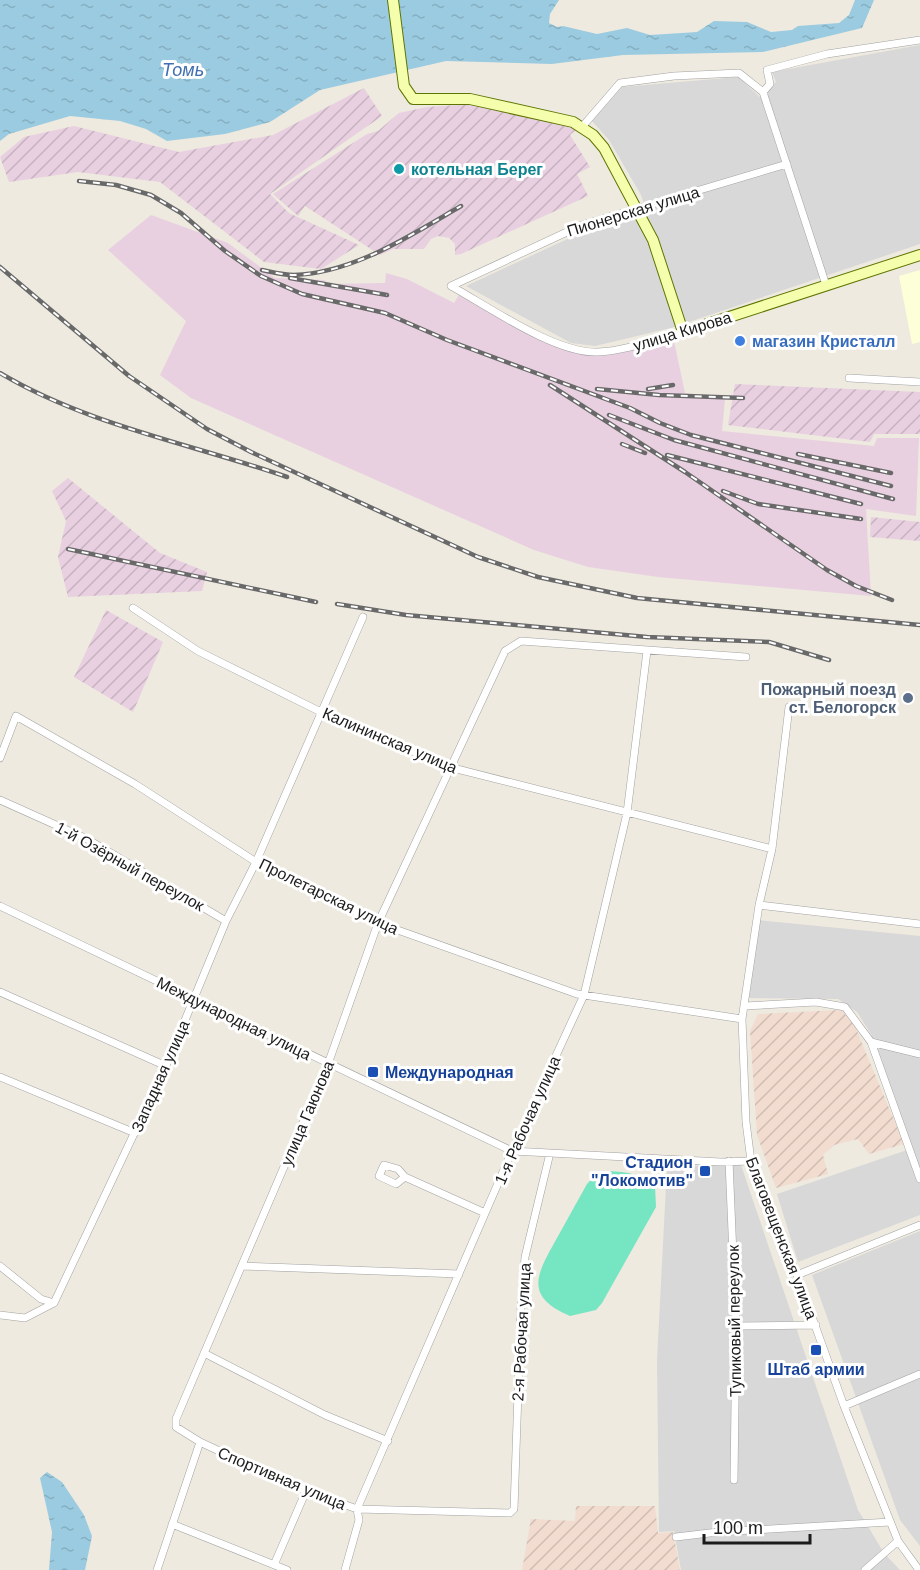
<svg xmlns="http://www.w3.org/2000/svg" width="920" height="1570" font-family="Arial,sans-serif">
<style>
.residential{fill:#d9d8d8}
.industrial{fill:url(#industrial-furrows)}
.education{fill:#fcffd7}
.military{fill:url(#military-furrows)}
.railway{fill:#e8d0e1}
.pitch{fill:#75e5c2}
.water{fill:url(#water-ripples)}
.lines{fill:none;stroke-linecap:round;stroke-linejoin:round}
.street-casing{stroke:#a2a2a2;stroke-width:8}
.secondary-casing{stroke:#5e7400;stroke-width:12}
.street{stroke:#fff;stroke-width:7}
.secondary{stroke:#f4feac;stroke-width:10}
.rail-casing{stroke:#696969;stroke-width:4.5}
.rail{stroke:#fff;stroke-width:2;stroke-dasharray:7;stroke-linecap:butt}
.culture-dot{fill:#0f9aa8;stroke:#fff;stroke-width:2}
.shop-dot{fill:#3f7fe0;stroke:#fff;stroke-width:2}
.service-dot{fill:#5c6f8a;stroke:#fff;stroke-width:2}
.transit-dot{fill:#1a4fb4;stroke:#fff;stroke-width:2}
.labels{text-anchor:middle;stroke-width:6;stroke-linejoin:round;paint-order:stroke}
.culture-label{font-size:16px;font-weight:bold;fill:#0d838f;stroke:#fff;text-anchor:start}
.street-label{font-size:16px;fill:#1b1b1b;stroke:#fff}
.shop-label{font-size:16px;font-weight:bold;fill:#366cbe;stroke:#fff;text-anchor:start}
.service-label{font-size:16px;font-weight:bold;fill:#4e5e75;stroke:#fff;text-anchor:end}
.transit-label{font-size:16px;font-weight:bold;fill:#164399;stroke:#fff;text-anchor:start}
.water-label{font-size:18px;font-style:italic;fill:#4170b1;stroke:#fff}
</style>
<defs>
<pattern id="industrial-furrows" width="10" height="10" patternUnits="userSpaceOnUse" patternTransform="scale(1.5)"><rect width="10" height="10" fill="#e8d0e1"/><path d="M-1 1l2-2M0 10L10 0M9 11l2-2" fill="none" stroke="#c6b2c0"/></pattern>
<pattern id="military-furrows" width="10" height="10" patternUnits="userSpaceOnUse" patternTransform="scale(1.5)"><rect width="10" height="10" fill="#f2dcd0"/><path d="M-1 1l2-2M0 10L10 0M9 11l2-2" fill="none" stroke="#cfbcb2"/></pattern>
<pattern id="water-ripples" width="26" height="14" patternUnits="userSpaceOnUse" patternTransform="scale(1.5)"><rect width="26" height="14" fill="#9bcbe0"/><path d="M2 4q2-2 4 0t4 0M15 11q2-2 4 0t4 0" fill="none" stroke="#85aec0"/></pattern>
</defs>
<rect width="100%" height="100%" fill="#eeeadf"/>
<path class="residential" d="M920 45V244L671 328 595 346 571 343 466 286 589 229 647 212 641 195 609 140 592 121 622 87 738 77 760 97 776 82 772 72Z
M758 920 920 936V1215L798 1262 777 1194 913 1148 871 1034 857 1012 838 999 749 998Z
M741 1165 858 1510 884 1553 900 1570H681L674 1531 659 1532 657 1360 667 1166Z
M920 1231V1546L900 1520 812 1275Z"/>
<path class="industrial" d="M364 88 382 116 270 194 289 213 359 245 321 269 264 262 160 182 78 172 9 182 0 157 24 137 74 126 179 152 273 135Z
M473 104 557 121 577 129 570 135 590 167 577 174 588 196 461 254 455 255V244L449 238 438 236 431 239 424 249H393L380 255 305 206 298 216 273 194 367 134 378 131 399 113 427 107Z
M735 384 920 392V434H874L870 442 728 425Z
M68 478 160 553 207 572 202 591 68 597 58 557 66 521 52 491Z
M871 517 920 522V541L870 537Z
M106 610 163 642 133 712 74 677Z"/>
<path class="education" d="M920 270V342L912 344 899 276Z"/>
<path class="military" d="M841 1010 854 1024 904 1144 869 1154 858 1139 834 1145 823 1155 828 1174 776 1188 757 1135 750 1031 758 1014Z
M576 1506H655L658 1533 673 1532 680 1570H522L531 1519 575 1521Z"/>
<path class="railway" d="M151 215 228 243 275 278 324 280 327 284 385 283 386 273 407 279 454 303 459 295 558 348 591 356 610 355 674 341 685 393 725 399 722 431 874 446 877 438H919L916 516 866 509 871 596 658 577 588 567 534 550 191 398 160 375 186 321 108 250Z"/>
<path class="pitch" d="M604 1171C623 1172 641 1172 655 1186L656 1207 602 1303 596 1310 570 1316C523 1296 537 1274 557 1238 567 1220 577 1202 587 1184L596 1174Z"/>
<path class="water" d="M0 0H559L550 14 549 23 557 27 563 26 597 34 627 28 650 35 697 32 714 21 747 22 771 32 792 30 798 26 839 23 849 15 855 0H874L862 28 763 52 623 55 552 64 446 61 320 90 270 122 225 134 167 141 146 129 120 121 70 116 9 134 0 141Z
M47 1472 62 1482 84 1515 92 1536 85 1570H49L52 1532 40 1478Z"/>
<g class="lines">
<defs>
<path id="street" d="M763 92 826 285
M582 127 620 83 674 76 739 73 763 92 770 84 767 70 827 54 920 40
M451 286 582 225 787 164
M451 286C489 307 556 354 598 352 626 351 656 339 683 332
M849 378 920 382
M133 608 198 651 323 713 449 767 772 849
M789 707 772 849 759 905 742 1019 746 1122 751 1161 797 1275 844 1406 898 1541 919 1570
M0 758 16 716 135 784 256 862 378 923 577 994 742 1019
M0 800 87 839 226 921
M759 905 920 924
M0 906 512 1151 721 1162 751 1161
M0 992 166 1066
M745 1006 816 1002 845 1007 871 1042 920 1054
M871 1042 920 1179
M0 1077 135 1133
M729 1161 736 1326 734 1480
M405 1177 396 1184 379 1176 384 1165 398 1169 405 1177 485 1213
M0 1266 41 1299 54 1303
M242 1266 459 1274
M797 1275 920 1225
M0 1315 25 1318 54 1303 166 1066 226 921 256 862 363 617
M736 1326 816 1325
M204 1353 325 1415 388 1441
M844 1406 920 1374
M200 1442 301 1489 357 1509 510 1513 514 1509 521 1305 525 1257 550 1153
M172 1524 287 1570
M676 1537 718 1532 890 1522
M274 1565 306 1491
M157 1570 200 1442 176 1427V1419L328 1064 378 923 505 651 521 641 746 657
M345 1570 359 1520 357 1509 512 1151 584 995 627 813 647 651
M865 1570 898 1541"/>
<path id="secondary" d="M393 0 404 86 413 99H470L573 122 593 135 604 148 653 240 683 332 920 255"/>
</defs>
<use href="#street" class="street-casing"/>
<use href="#secondary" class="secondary-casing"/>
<use href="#street" class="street"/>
<use href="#secondary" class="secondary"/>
<defs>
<path id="rail" d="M79 181 116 185 151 195 181 213 225 251 261 276 302 294 385 313 447 340 630 408 660 423 691 435 891 486
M0 267 129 376 207 429 251 452 478 557 538 577 637 598 920 625
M262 270C272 272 284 275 294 275 354 273 411 235 461 206
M290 278 387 295
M0 373C87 425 192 444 287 477
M550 385 685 472 827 570 856 586 892 600
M597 389 659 395 743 398
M648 389 673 385
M609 415 674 440 893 499
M622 444 645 453
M798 454 891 473
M667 455 861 504
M723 491 758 504 861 519
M68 549 316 602
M337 604 406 615 647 637 769 642 829 660"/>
</defs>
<use href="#rail" class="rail-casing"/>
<use href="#rail" class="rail"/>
</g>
<circle class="culture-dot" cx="399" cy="169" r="6"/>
<circle class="shop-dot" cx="740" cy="341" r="6"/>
<circle class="service-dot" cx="908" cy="698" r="6"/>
<g class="transit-dot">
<rect x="367" y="1066" width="12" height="12" rx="3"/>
<rect x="699" y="1165" width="12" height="12" rx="3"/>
<rect x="810" y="1344" width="12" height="12" rx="3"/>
</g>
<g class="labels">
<g class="culture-label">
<text x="411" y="175">котельная Берег</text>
</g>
<g class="street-label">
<text transform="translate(633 211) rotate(-17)" y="6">Пионерская улица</text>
<text transform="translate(682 331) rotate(-17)" y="6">улица Кирова</text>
<text transform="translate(390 740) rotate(23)" y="6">Калининская улица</text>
<text transform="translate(130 866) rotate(29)" y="6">1-й Озёрный переулок</text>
<text transform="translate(329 896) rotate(26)" y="6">Пролетарская улица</text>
<text transform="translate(234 1018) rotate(26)" y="6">Международная улица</text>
<text transform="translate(160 1076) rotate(-66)" y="6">Западная улица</text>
<text transform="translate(307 1113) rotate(-67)" y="6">улица Гаюнова</text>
<text transform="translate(527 1120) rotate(-66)" y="6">1-я Рабочая улица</text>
<text transform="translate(782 1238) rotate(69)" y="6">Благовещенская улица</text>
<text transform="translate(734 1321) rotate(-91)" y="6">Тупиковый переулок</text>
<text transform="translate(521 1332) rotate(-87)" y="6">2-я Рабочая улица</text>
<text transform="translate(282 1478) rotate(23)" y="6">Спортивная улица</text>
</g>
<g class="shop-label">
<text x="752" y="347">магазин Кристалл</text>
</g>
<g class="service-label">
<text x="896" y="695">Пожарный поезд<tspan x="896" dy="18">ст. Белогорск</tspan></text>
</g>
<g class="transit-label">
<text x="385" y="1078">Международная</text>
<text x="693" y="1168" text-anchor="end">Стадион<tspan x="693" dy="18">"Локомотив"</tspan></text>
<text x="816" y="1375" text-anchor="middle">Штаб армии</text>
</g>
<g class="water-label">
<text x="183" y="76">Томь</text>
</g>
</g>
<path d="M704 1534v9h106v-9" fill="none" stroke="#1b1b1b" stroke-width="3"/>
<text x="713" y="1534" font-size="18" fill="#1b1b1b" stroke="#ffffff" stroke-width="4.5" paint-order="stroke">100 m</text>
</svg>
